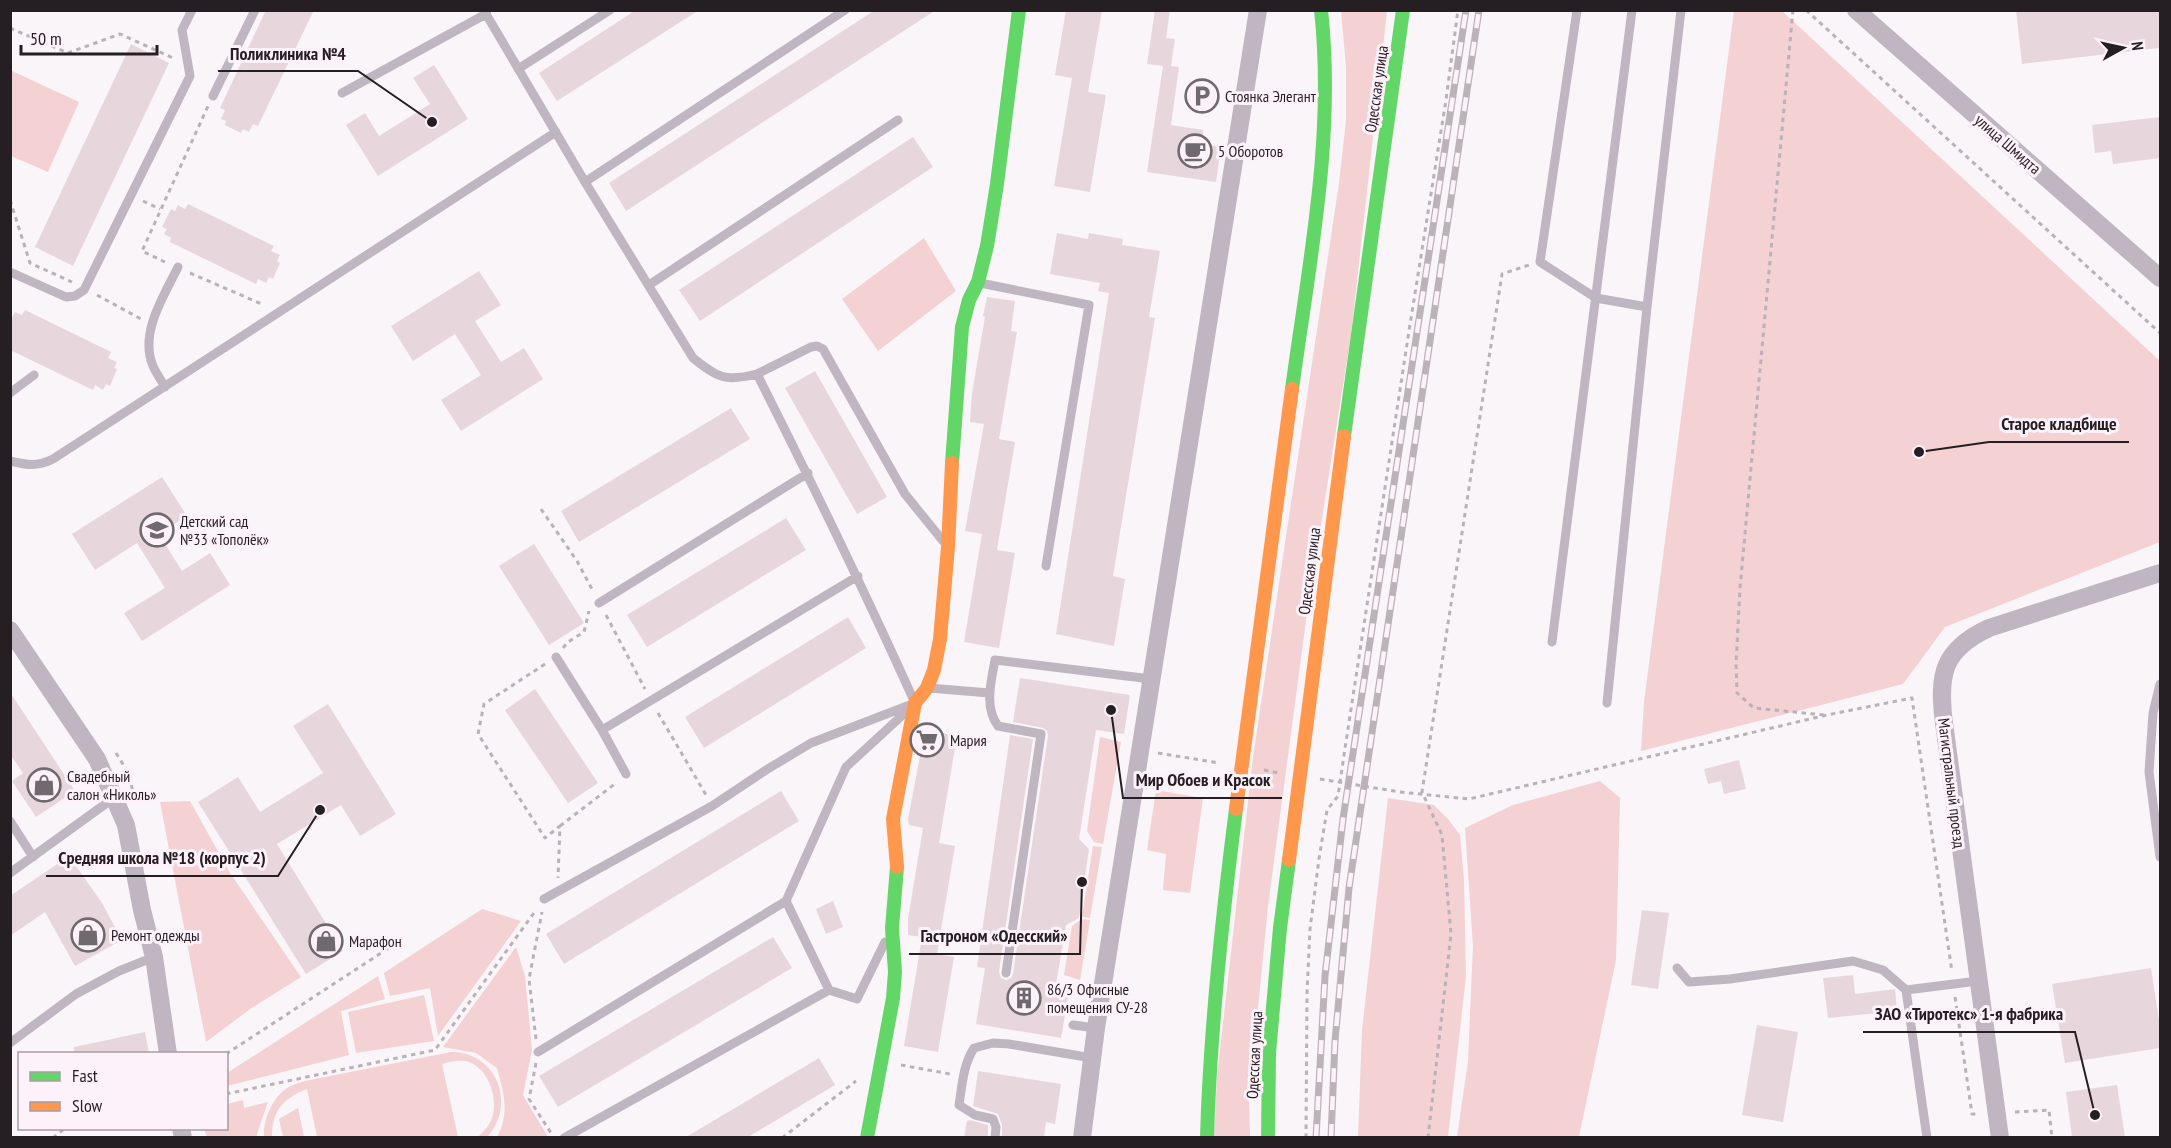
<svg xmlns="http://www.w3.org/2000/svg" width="2171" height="1148" font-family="'PT Sans Narrow',sans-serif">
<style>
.green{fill:#f4d1d3}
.building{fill:#e7d7dd}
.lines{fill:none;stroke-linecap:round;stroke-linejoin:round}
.path{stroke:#b9b2b9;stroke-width:3;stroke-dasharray:4.5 4.5;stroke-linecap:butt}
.lane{stroke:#c0b6c1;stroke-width:9}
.street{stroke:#c0b6c1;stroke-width:18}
.fast{stroke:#63d668;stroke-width:14}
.slow{stroke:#ff974d;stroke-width:14}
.rail-casing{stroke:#bab4b9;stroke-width:7}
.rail{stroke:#fdf2f9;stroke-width:4.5;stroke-dasharray:14;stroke-linecap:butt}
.labels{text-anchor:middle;stroke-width:6;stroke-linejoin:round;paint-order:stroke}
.street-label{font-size:16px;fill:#251e22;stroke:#fdf2f9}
.poi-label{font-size:16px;fill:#251e22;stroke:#fdf2f9;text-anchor:start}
.leader{fill:none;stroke:#251e22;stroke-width:2}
.callout-dot{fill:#251e22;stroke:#fdf2f9;stroke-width:2}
.callout-label{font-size:18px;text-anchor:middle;font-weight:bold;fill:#251e22;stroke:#fdf2f9;stroke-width:6;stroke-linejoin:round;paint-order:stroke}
</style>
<rect width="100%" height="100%" fill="#faf5f8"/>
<path class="green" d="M1341 11H1387L1351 335 1307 613 1268 906 1249 1101 1250 1137 1214 1138 1217 1077 1253 757 1339 183 1346 121V67Z
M1734 11H1782L2160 361V542L1945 627 1903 684 1641 751 1644 702Z
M10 70 79 102 48 172 11 156Z
M924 238 956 291 878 351 842 299Z
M1100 737 1121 742 1103 844 1094 842 1087 831Z
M1600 781 1620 798 1616 960 1579 1137H1457L1468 1061 1473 946 1465 828 1513 805Z
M1156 790 1203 798 1190 893 1163 890 1166 854 1147 850Z
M1388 798 1434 805 1448 819 1460 835 1464 880 1466 976 1448 1137H1358L1362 1030Z
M190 801 230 873 301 977 253 1007 206 1042 160 802Z
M1093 846 1102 847 1090 918 1082 917Z
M482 909 521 921 438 1036 430 988 390 996 384 973Z
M1082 919 1090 920 1080 980 1064 975 1072 926Z
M516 947 525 976 532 1050 523 1095 548 1137H497C510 1113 504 1094 497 1068L476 1053 443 1047Z
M378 976 385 999 341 1011 349 1055 227 1086V1073Z
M424 995 434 1041 356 1053 348 1012Z
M451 1052C497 1052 517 1104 487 1137H478C483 1132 489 1126 492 1118 499 1099 488 1065 465 1061 458 1060 448 1062 442 1064L458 1137H317L307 1089C283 1098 272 1111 272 1137H264C263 1121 272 1098 286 1089 291 1085 299 1083 305 1081Z
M243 1100 244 1108 268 1102 257 1134V1137H207L204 1129 226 1128 227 1104Z
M298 1108 304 1137H283L279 1119Z"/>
<path class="building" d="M266 10H314L258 126 253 124 249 132 243 129 241 133 225 125 226 121 221 119 225 110 220 108Z
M636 10H699L557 101 539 73Z
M875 10H936L626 211 609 183Z
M1066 10H1102L1088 92 1106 95 1090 192 1054 186 1072 78 1055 75Z
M1155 10H1170L1166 38 1175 39 1171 66 1179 67 1171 125 1203 130V144L1221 147 1216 182 1147 172 1163 66 1147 64Z
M2016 10H2160V48L2022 64Z
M131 44 169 63 73 266 35 247Z
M434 65 468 119 378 176 346 125 365 113 379 136 430 104 413 78Z
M2160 117V158L2113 164 2111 151 2095 153 2092 125Z
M913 137 933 167 700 321 679 290Z
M188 204 274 246 271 251 280 255 277 261 280 263 273 279 269 277 266 283 258 279 256 284 170 242 171 238 164 234 167 229 162 227 171 209 175 211 178 205 185 209Z
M1057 233 1088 239 1089 233 1123 239 1122 245 1160 251 1149 317 1155 318 1113 576 1125 579 1114 646 1056 634 1109 293 1098 291 1100 283 1050 274Z
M479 271 501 305 475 321 501 362 524 348 543 379 461 431 441 400 481 375 455 334 413 361 391 326Z
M987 297 1015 301 1011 331 1017 332 999 439 1015 442 997 550 1015 553 999 648 964 642 982 534 965 531 984 424 970 422 972 393 985 317 983 316Z
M25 310 111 352 108 358 117 362 114 368 117 369 110 386 106 384 103 390 95 385 93 390 10 350V321L15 312 22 315Z
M815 371 887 497 857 514 785 388Z
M731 408 750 439 579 542 561 511Z
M162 477 187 516 159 534 182 571 210 553 230 585 142 641 124 613 165 588 137 543 95 570 72 534Z
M786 518 806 550 647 647 627 615Z
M534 544 584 623 549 645 499 566Z
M848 617 866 648 704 748 685 717Z
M1020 678 1130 695 1124 734 1096 730 1079 839 1089 849 1079 918 1066 925 1056 984 1070 986 1061 1038 976 1024 985 968 977 967 1010 735 1033 739 999 972 1001 978 1006 980 1011 978 1013 974 1048 735 1047 731 1043 728 1013 722Z
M535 689 598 783 568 803 505 710Z
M10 692 75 791 36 817 12 781 23 773 10 754Z
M328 704 396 814 360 836 341 805 277 844 343 951 306 974 198 802 238 777 260 812 323 773 293 726Z
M925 730 957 736 939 843 955 846 937 954 954 957 938 1052 904 1046 922 937 908 935V919L923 828 909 825 908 819Z
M1739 760 1746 789 1724 794 1721 781 1708 784 1704 769Z
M781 791 799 821 564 964 546 934Z
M69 856 102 903 122 940 75 966 45 912 10 936V896Z
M833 901 843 927 826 934 816 909Z
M1642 910 1669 913 1658 989 1631 985Z
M773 937 792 968 558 1107 539 1076Z
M2151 968 2160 1027V1048L2065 1063 2052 984Z
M1853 975 1855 994 1895 989 1897 1011 1828 1018 1823 978Z
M1757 1025 1798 1032 1783 1122 1742 1115Z
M145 1032 149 1053H74V1047Z
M819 1058 835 1085 748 1137H686Z
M978 1071 1061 1084 1055 1124 1046 1122 1044 1137H1002V1125L998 1114 973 1106Z
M2117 1085 2125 1137H2072L2066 1092Z
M970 1120 988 1125V1137H964L967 1121Z"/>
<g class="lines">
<path class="path" d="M1793 10 1740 588 1736 664 1737 693 1754 708 1824 715
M1806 10 2160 333
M10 28 68 53 120 34 173 58
M10 200 30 263 72 282
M143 201 160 209
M165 262 142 251 208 106
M190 273 264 305
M97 295 141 319
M541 509 577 561 593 591
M606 615 645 689
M563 648 568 642 584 632 589 611
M545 664 484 704 478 734 545 838 560 826 558 878
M658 713 706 795
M116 753 129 774 133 793
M1158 753 1219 763
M1264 770 1278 773
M1320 779 1400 792 1469 799 1827 715 1912 698 1952 972
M560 826 616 783
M1955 997 1972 1114H1979
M536 1039 529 979 542 912
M226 1054 398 942
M536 1063 529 1099 551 1133
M901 1065 950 1074
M226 1094 435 1050 536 910
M2015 1112 2049 1110 2052 1138
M53 1138 65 1128
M782 1138 856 1081
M1306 1138 1307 992 1310 929 1319 859 1327 810 1338 796 1344 755 1409 331 1446 100 1458 10
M1428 1138 1451 934 1442 835 1422 792 1502 274 1529 265"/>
<path class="lane" d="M487 10 486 14 585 182 693 358C718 378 725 382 757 374 812 483 865 592 915 703L811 743 766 770 712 806 544 899
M1577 10 1540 262 1596 298 1647 307
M518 69 610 10
M342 93 486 14
M213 96 255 10
M585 182 845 10
M10 272 66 297 75 296 84 290 190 76 182 30 192 10
M980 283 1089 305 1046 566
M649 285 898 120
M757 374 811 347 817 346 823 349 905 494 943 541
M165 387C161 380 156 373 153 366 139 333 164 296 178 267
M10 393 34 375
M10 461C27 465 37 467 53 459L556 132
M599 603 808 473
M1552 642 1632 10
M556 657 602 730 626 774
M2160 684 2153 713 2149 772 2160 857
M929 688 989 693
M1607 703 1647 307 1681 10
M602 730 858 576
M10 821 33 857
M10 873 115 797
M1677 968 1689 982 1730 979 1853 961 1883 970 1906 990 1927 1138
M1006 973 1041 734 998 726C984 707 991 682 995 660L1151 679
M829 990 786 901 846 767 908 710
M1906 990 1978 981
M1073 1025 1096 1028
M10 1043 76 994 119 971 154 957
M538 1052 786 901
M564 1138 829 990 857 999 885 942
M995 1138 996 1127 993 1119 975 1115 959 1105C962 1086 963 1065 974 1048L993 1043 1009 1044 1092 1058"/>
<path class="street" d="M1856 10 2160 278
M10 630 97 759 126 825 142 910 154 957 168 1054
M181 1128 183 1138
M1082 1138 1096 1028 1258 10
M2000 1138 1944 723C1938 675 1942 650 1989 628L2160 573"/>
<path class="fast" d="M1292 389C1309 263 1335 137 1321 10
M1344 436 1403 10
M952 463 962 327 969 300 978 282 987 246 997 184 1019 10
M867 1138 893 998 895 972 892 928 897 867
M1207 1138C1210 1028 1222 918 1236 809
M1268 1138 1269 1053 1280 928 1289 860"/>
<path class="slow" d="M1236 809 1292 389
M1289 860 1344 436
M897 867 893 819 915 703 927 688 934 670 940 639 948 547 952 463"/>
<defs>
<path id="rail" d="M1316 1138 1325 976 1343 819 1466 10
M1331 1138 1335 1041 1349 888 1479 10"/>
</defs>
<use href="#rail" class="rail-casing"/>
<use href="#rail" class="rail"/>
</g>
<defs>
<symbol id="parking-ring" viewBox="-11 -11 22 22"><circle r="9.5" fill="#fdf2f9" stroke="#70696d" stroke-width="1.5"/><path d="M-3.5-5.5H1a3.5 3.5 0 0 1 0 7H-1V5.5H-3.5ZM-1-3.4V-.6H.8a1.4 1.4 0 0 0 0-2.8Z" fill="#70696d"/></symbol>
<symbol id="cafe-ring" viewBox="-11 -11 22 22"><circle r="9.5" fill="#fdf2f9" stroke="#70696d" stroke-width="1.5"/><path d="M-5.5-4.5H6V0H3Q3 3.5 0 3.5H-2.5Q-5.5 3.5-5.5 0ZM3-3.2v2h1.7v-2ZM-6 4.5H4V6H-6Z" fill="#70696d"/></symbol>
<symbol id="school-ring" viewBox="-11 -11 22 22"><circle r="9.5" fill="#fdf2f9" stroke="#70696d" stroke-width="1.5"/><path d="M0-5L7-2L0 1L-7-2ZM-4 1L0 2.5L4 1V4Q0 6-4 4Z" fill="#70696d"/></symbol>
<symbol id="supermarket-ring" viewBox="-11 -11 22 22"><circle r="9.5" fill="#fdf2f9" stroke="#70696d" stroke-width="1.5"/><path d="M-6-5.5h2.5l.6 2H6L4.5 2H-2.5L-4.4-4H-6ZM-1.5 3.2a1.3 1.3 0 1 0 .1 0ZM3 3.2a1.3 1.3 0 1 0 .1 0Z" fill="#70696d"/></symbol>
<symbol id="shop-ring" viewBox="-11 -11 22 22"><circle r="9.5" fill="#fdf2f9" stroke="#70696d" stroke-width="1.5"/><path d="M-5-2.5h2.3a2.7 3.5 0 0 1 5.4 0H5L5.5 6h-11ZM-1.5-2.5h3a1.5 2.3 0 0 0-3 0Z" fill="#70696d"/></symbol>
<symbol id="building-ring" viewBox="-11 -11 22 22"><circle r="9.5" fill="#fdf2f9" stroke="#70696d" stroke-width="1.5"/><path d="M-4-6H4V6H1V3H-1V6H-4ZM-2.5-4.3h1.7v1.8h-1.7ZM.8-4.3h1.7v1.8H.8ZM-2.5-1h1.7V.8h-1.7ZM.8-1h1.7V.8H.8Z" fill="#70696d"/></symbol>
</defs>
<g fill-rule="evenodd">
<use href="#parking-ring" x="1183" y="77" width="38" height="38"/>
<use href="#cafe-ring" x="1176" y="132" width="38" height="38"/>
<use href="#school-ring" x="138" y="511" width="38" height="38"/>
<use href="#supermarket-ring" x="908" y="721" width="38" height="38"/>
<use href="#shop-ring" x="25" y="766" width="38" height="38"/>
<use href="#shop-ring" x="69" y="916" width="38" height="38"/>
<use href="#shop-ring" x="307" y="922" width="38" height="38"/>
<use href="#building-ring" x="1005" y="979" width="38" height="38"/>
</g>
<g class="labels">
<g class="street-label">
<text transform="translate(1376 89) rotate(-82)" y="6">Одесская улица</text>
<text transform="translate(2008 144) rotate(41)" y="6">улица Шмидта</text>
<text transform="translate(1309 571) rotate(-83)" y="6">Одесская улица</text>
<text transform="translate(1952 783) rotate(83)" y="6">Магистральный проезд</text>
<text transform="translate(1254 1055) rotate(-87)" y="6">Одесская улица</text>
</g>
<g class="poi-label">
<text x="1225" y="102">Стоянка Элегант</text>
<text x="1218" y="157">5 Оборотов</text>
<text x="180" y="527">Детский сад<tspan x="180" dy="18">№33 «Тополёк»</tspan></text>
<text x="950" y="746">Мария</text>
<text x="67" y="782">Свадебный<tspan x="67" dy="18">салон «Николь»</tspan></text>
<text x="111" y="941">Ремонт одежды</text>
<text x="349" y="947">Марафон</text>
<text x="1047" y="995">86/3 Офисные<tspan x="1047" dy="18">помещения СУ-28</tspan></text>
</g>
</g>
<path class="leader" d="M432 122L358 71H218M1919 452L1989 442H2129M1111 710L1123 798H1282M320 810L278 876H46M1082 882L1080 954H909M2095 1115L2075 1032H1863"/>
<g class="callout-dot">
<circle cx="432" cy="122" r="6"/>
<circle cx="1919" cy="452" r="6"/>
<circle cx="1111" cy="710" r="6"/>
<circle cx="320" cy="810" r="6"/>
<circle cx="1082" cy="882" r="6"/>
<circle cx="2095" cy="1115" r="6"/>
</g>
<g class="callout-label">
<text x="288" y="60">Поликлиника №4</text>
<text x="2059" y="430">Старое кладбище</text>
<text x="1203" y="786">Мир Обоев и Красок</text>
<text x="162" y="864">Средняя школа №18 (корпус 2)</text>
<text x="994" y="942">Гастроном «Одесский»</text>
<text x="1969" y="1020">ЗАО «Тиротекс» 1-я фабрика</text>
</g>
<rect width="2171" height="1148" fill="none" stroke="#251e22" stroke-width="24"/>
<rect x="18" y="1052" width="210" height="78" fill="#fdf2f9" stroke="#a79da3" stroke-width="1.5"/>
<rect x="30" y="1072" width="30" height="9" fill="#63d668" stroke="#a79da3" stroke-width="1.5"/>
<text x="72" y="1082" font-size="18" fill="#251e22">Fast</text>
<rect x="30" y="1102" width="30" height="9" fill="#ff974d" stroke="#a79da3" stroke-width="1.5"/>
<text x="72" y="1112" font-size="18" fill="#251e22">Slow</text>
<g transform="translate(2123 48) rotate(82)" stroke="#fdf2f9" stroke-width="4.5" paint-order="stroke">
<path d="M0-4.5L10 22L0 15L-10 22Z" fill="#251e22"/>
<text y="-9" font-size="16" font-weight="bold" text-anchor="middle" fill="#251e22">N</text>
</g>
<path d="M21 45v9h136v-9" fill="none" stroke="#251e22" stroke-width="3"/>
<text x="30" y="45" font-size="18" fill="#251e22" stroke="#fdf2f9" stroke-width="4.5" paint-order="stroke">50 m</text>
</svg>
